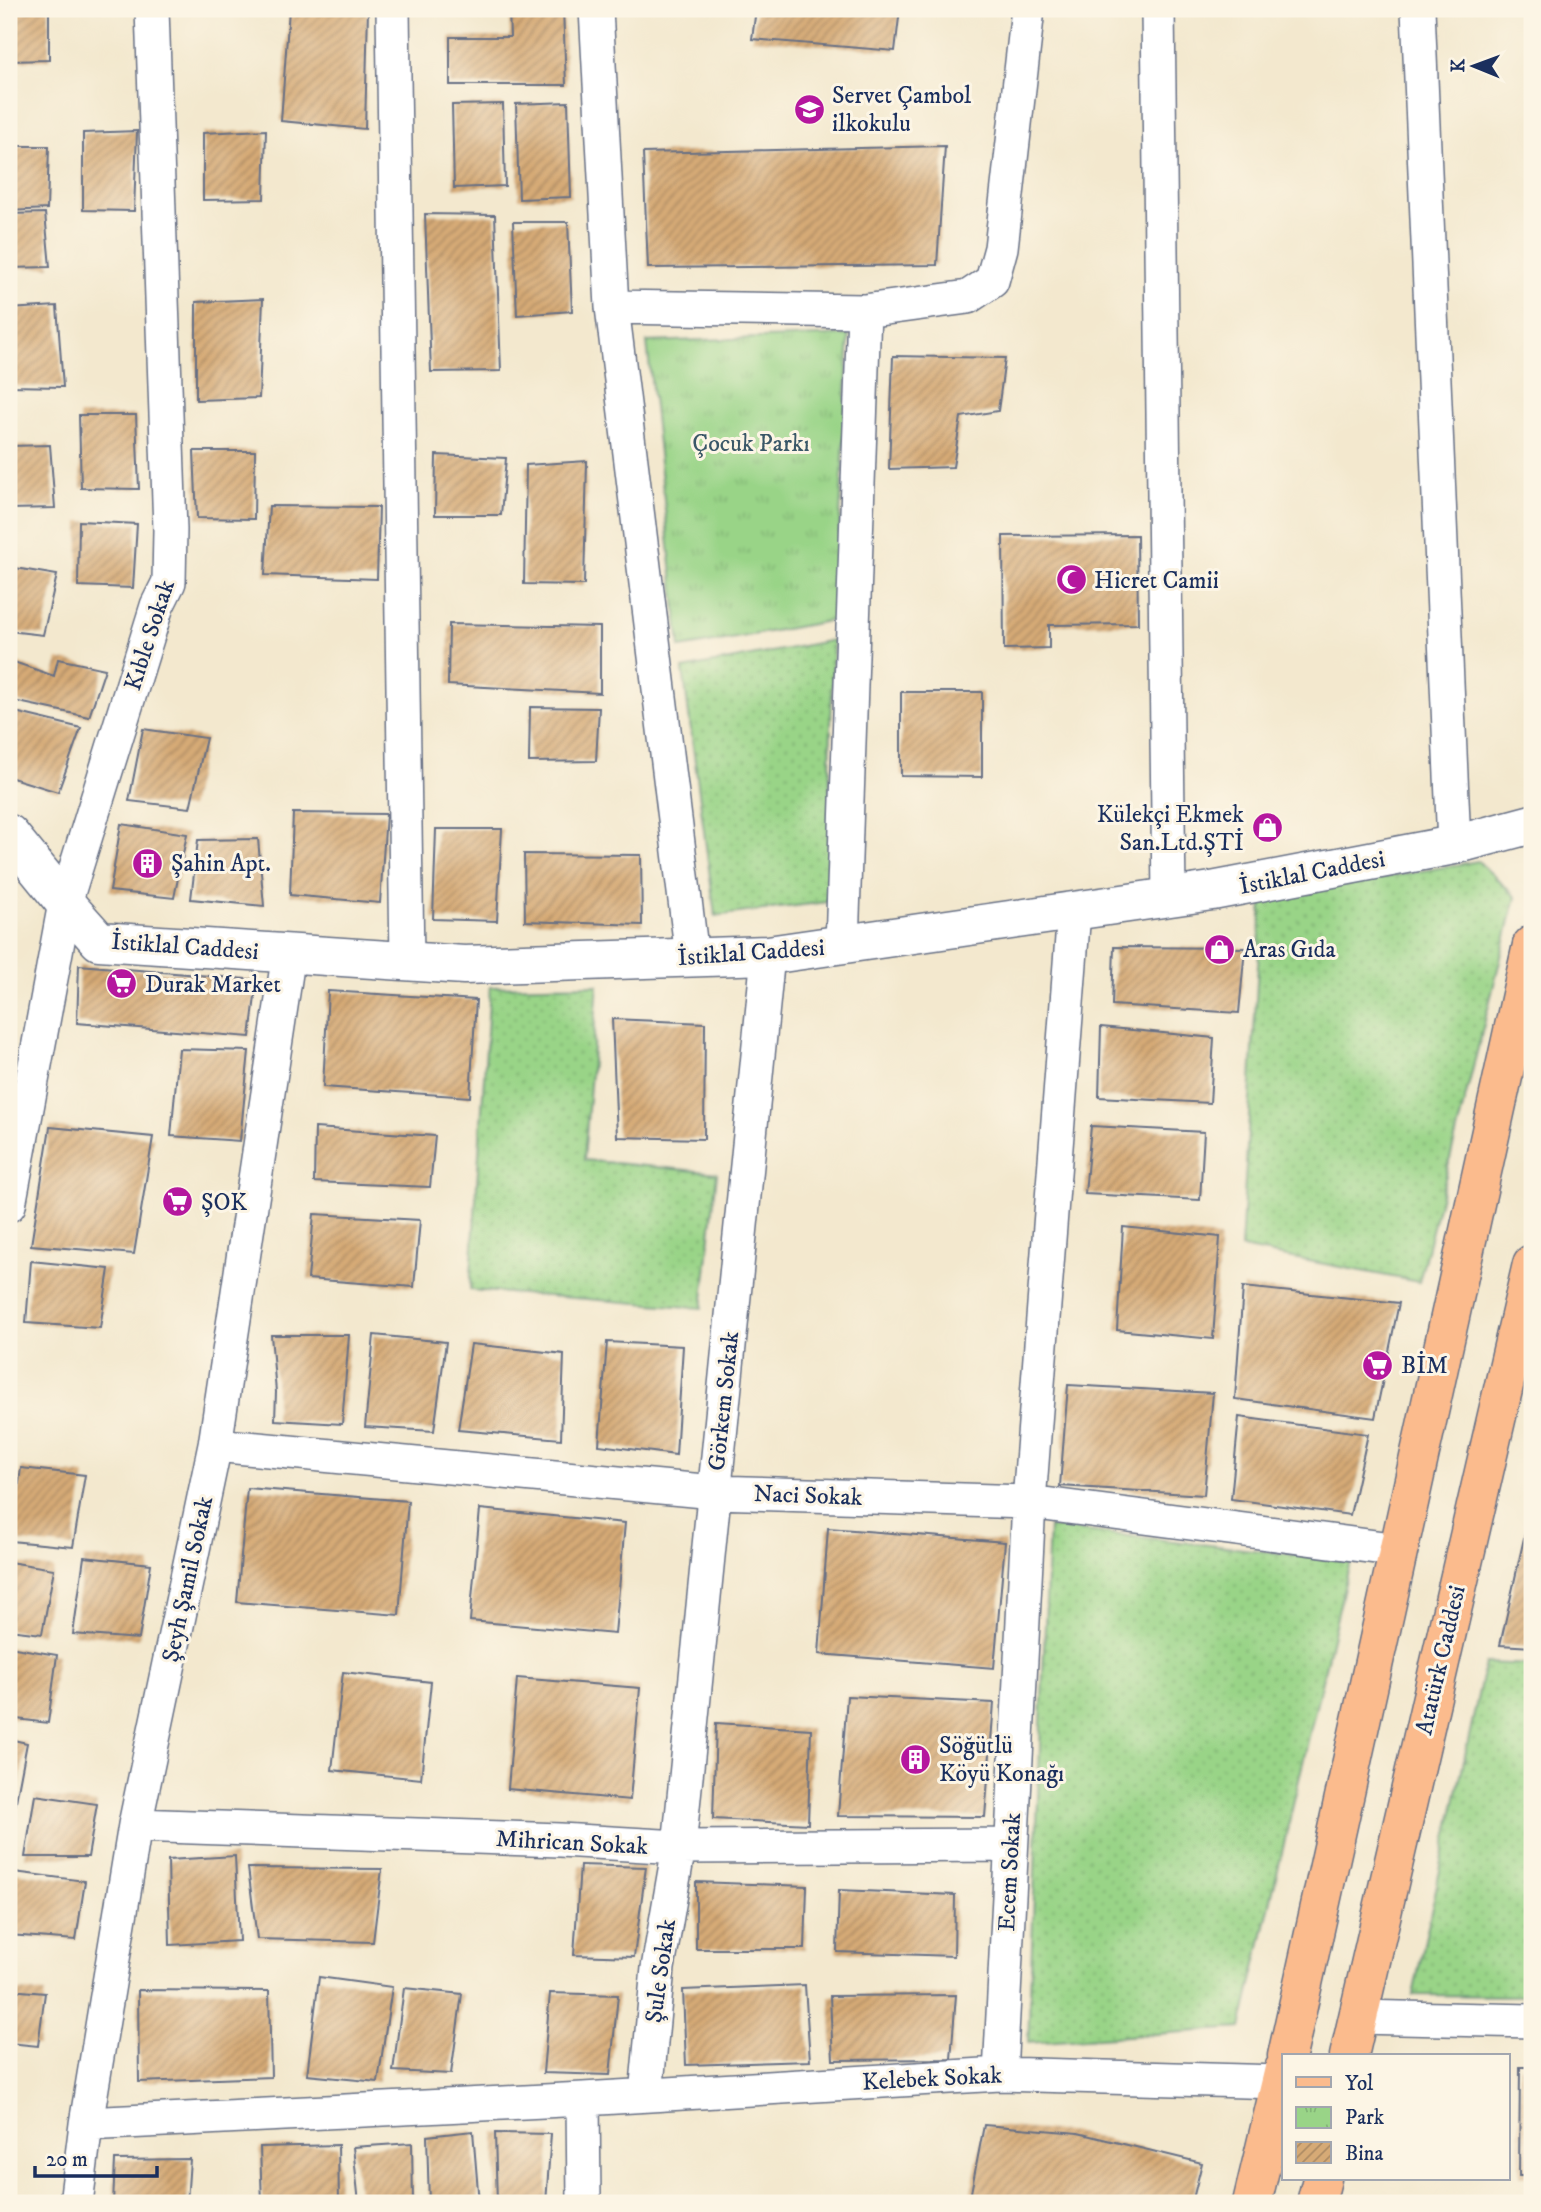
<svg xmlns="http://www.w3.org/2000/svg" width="1541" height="2212" font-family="'IM FELL DW Pica',serif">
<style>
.grass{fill:url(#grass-dots);stroke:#5a8272;stroke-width:2}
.park{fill:url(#park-tufts);stroke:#5a8272;stroke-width:2}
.building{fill:url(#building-hatch)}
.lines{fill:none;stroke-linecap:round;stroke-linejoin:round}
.minor-casing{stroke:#677085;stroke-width:36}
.tertiary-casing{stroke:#677085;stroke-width:41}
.primary-casing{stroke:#677085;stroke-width:41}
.minor{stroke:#fff;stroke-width:33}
.tertiary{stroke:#fff;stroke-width:38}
.primary{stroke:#fbbb8d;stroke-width:38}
.labels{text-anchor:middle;stroke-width:6;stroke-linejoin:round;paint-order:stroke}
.poi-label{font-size:24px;fill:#1b2f5e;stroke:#fcf5e5;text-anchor:start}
.park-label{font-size:24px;fill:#3a5868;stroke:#fcf5e5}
.street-label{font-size:24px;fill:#1b2f5e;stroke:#fcf5e5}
</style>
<defs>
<pattern id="grass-dots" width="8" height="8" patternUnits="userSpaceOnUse" patternTransform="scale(1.75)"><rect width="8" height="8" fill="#99d487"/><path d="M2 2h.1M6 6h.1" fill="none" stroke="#83b677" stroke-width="1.8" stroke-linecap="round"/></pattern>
<pattern id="park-tufts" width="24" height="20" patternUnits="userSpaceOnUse" patternTransform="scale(1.75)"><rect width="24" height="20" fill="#99d487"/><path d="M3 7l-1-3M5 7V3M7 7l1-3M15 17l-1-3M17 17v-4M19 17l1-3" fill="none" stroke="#83b677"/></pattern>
<pattern id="building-hatch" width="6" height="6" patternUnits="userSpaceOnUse" patternTransform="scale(1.75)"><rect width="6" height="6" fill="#d6aa76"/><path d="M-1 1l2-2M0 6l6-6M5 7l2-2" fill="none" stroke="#ad8b64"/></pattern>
</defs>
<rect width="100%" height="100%" fill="#fcf5e5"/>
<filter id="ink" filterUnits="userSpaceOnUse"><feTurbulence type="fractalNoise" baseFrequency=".0143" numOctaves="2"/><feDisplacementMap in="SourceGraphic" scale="14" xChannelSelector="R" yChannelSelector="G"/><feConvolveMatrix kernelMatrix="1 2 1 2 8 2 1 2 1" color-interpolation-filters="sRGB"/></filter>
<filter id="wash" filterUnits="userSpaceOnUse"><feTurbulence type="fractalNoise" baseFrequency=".00686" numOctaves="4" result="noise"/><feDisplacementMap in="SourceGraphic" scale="28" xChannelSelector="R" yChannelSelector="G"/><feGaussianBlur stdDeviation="1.57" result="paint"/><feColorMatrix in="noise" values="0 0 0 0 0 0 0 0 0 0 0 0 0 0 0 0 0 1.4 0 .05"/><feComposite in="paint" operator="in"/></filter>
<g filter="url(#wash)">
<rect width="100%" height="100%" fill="#f3e8ce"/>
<path class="grass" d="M833 640 827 902 715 916 683 669Z
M1478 861 1516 897 1419 1282 1241 1248 1262 899Z
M598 985 584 1160 717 1173 702 1308 470 1290 490 987Z
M1049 1527 1350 1561 1241 2028 1028 2043Z
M1485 1663 1532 1665V1996L1413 1995Z"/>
<path class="park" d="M849 335 835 620 680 648 647 342Z"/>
<g id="blocks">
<path class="building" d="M9 9H49V60L9 61Z
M289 9H368L365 129 281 121Z
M509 9H563L566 85H450V37H510Z
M756 9H900L895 51 752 39Z
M568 102 571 197 519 199 516 104Z
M503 104 505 186 454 188 452 105Z
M266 130 264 199 203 200V133Z
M137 131 134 211 83 210V133Z
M9 146H49L47 209 9 211Z
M945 146 937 265 648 268 643 153Z
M45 213 50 267 9 268V214Z
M425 214 495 215 501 371 431 372Z
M513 222H568L572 311 517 315Z
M263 299 259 398 196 400V302Z
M57 306 63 387 9 386V309Z
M893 356 1005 358 998 411 961 417 953 467 889 469Z
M79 415H136L139 489 81 488Z
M50 445 55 508 9 509V446Z
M194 451H255L254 519 197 518Z
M436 455 506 458 501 515H435Z
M587 461 584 585 524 584 526 465Z
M269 506 379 507 377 579 265 575Z
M79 521 137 524 133 588 78 586Z
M1137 535 1138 624 1049 625V648L1004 649 1003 536Z
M9 567 57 575 43 635 9 631Z
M449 624 600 627V693L448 685Z
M58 659 105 669 89 717 9 700V677L14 662 54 676Z
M901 692H982V777L901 776Z
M530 707 599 708 596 761 529 762Z
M11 711 81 728 58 792 9 777Z
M143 729 206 738 190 808 129 801Z
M293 813 386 814 380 903 290 895Z
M121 824 187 834 174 898 110 891Z
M436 829H502L497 921 433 919Z
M258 839 264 906 191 899 198 840Z
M524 854 641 855 642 925 525 921Z
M1114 947 1245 948 1239 1013 1112 1005Z
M79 965 257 980 250 1037 77 1023Z
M328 991 476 1000 470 1097 323 1087Z
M612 1019 705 1023 704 1139 617 1137Z
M1101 1027 1214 1038 1210 1103 1099 1097Z
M179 1049 249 1051 240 1141 171 1136Z
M1091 1126 1204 1132 1200 1200 1085 1194Z
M50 1127 153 1137 134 1254 31 1245Z
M315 1128 435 1136 430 1187 314 1182Z
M314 1214 420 1220 414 1287 308 1279Z
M1123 1227 1220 1237 1213 1339 1117 1330Z
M31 1261 109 1269 100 1328 26 1323Z
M1243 1287 1399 1303 1375 1418 1235 1399Z
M271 1335H349L342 1424 275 1420 276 1392Z
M374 1335 446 1342 434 1431 365 1427Z
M607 1342 683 1346 676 1455 599 1445Z
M471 1344 564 1354 561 1439 458 1430Z
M1068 1385 1213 1393 1204 1495 1060 1486Z
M1239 1417 1368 1434 1350 1515 1231 1499Z
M21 1468 85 1475 73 1547 11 1541Z
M247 1488 408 1501 399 1615 237 1602Z
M1531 1507 1532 1647 1500 1645Z
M480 1509 625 1523 615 1634 470 1621Z
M828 1528 1005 1542 994 1668 819 1654Z
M84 1557 151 1564 139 1639 73 1634Z
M9 1562 54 1569 42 1634 9 1630Z
M9 1647 57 1655 48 1723 9 1718Z
M343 1672 431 1682 421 1779 332 1770Z
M517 1678 640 1688 630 1800 508 1789Z
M847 1696 994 1703 985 1817 838 1816Z
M716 1723 811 1729 808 1824 713 1819Z
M9 1739 27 1743 10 1833H9Z
M35 1795 97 1804 88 1857H25Z
M235 1856 239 1941 170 1945 168 1860Z
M580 1865 646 1867 634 1957 574 1955Z
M248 1868 382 1869 373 1942 257 1939Z
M14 1872 85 1881 76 1940 9 1935V1911Z
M696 1882 807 1886 805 1949H696Z
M839 1890 955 1895 954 1956 837 1952Z
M319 1977 392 1987 378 2082 307 2075Z
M805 1985 810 2061 686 2065 683 1990Z
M404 1988 462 1994 451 2074 393 2071Z
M9 1990 45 1993 38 2046 9 2043Z
M138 1990 269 1991 271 2077 139 2082Z
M550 1993 618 1995 610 2075 543 2073Z
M956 1995 951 2059 833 2060 830 1996Z
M1520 2067H1532V2176H1519Z
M984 2125 1078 2133 1202 2163 1192 2203H969Z
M473 2131 479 2203H429L427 2136Z
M495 2133 551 2134 546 2203H497Z
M412 2143 413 2203H359L353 2147Z
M338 2145 339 2203H262L260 2147Z
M190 2159 187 2203H113L115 2160Z"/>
</g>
</g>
<g filter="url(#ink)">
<use href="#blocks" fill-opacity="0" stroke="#677085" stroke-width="2"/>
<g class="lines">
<defs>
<path id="minor" d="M393 9 407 960
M596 9 612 307 692 957
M1158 9 1169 897
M1418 9 1454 845
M612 307 864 311 968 297 992 281 1001 248 1028 9
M842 944 864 311
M9 1205 65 903 157 606 169 582 170 530 152 9
M215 1445 714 1492 1029 1502 1399 1550
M135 1825 560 1840 679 1847 1010 1845
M1357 2017 1532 2021
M1000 2074 1029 1502 1074 911
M646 2095 658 1968 679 1847 768 955
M583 2099 584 2203
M86 2124 583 2099 1000 2074 1281 2082
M76 2203 86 2124 135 1825 215 1445 289 953"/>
<path id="tertiary" d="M9 834 65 903 99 941 464 965 768 955 1212 891 1454 845 1532 824"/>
<path id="primary" d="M1287 2056 1532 945
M1349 2056 1532 1264
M1252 2203 1284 2069
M1316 2203 1322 2179"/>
</defs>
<use href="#minor" class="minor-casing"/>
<use href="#tertiary" class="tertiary-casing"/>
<use href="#primary" class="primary-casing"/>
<use href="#minor" class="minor"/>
<use href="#tertiary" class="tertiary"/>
<use href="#primary" class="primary"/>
</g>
</g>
<defs>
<symbol id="school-disc" viewBox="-11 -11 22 22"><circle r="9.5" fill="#b5179e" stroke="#fcf5e5"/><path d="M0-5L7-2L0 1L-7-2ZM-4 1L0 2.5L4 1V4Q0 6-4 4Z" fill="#fff"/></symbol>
<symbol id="mosque-disc" viewBox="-11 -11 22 22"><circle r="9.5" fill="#b5179e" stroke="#fcf5e5"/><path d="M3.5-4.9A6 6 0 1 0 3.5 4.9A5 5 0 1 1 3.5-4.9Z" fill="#fff"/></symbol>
<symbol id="shop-disc" viewBox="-11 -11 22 22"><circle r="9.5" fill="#b5179e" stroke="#fcf5e5"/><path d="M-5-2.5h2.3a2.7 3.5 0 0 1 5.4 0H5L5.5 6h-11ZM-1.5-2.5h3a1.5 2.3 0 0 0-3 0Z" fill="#fff"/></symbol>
<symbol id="building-disc" viewBox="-11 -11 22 22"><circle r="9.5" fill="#b5179e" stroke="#fcf5e5"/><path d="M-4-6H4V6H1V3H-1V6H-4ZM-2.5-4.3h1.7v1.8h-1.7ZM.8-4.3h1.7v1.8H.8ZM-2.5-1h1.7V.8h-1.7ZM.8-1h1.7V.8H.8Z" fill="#fff"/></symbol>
<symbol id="supermarket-disc" viewBox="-11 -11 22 22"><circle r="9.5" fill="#b5179e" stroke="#fcf5e5"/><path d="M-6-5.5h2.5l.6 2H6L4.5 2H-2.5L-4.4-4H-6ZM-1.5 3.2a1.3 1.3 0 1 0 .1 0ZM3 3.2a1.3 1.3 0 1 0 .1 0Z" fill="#fff"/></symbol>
</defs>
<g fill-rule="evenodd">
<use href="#school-disc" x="792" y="92" width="35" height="35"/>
<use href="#mosque-disc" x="1054" y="562" width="35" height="35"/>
<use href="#shop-disc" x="1250" y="810" width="35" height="35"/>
<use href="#building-disc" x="130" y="846" width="35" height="35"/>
<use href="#shop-disc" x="1202" y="932" width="35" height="35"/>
<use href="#supermarket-disc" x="104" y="966" width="35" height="35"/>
<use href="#supermarket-disc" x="160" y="1184" width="35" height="35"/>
<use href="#supermarket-disc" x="1360" y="1348" width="35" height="35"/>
<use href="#building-disc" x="898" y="1742" width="35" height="35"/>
</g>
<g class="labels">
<g class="poi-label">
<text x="832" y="103">Servet Çambol<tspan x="832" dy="28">ilkokulu</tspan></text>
<text x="1094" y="588">Hicret Camii</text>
<text x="1244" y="822" text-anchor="end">Külekçi Ekmek<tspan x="1244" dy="28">San.Ltd.ŞTİ</tspan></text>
<text x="171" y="871">Şahin Apt.</text>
<text x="1243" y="957">Aras Gıda</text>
<text x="145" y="992">Durak Market</text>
<text x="201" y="1210">ŞOK</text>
<text x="1401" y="1373">BİM</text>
<text x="939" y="1753">Söğütlü<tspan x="939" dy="28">Köyü Konağı</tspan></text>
</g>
<g class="park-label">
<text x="751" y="451">Çocuk Parkı</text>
</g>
<g class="street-label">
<text transform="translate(149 635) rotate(-72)" y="8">Kıble Sokak</text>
<text transform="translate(1312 872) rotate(-11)" y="8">İstiklal Caddesi</text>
<text transform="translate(185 946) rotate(4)" y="8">İstiklal Caddesi</text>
<text transform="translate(751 952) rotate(-4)" y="8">İstiklal Caddesi</text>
<text transform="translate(723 1401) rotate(-84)" y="8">Görkem Sokak</text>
<text transform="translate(808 1495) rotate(2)" y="8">Naci Sokak</text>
<text transform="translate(187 1579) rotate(-78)" y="8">Şeyh Şamil Sokak</text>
<text transform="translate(1440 1660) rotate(-77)" y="8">Atatürk Caddesi</text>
<text transform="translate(572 1842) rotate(3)" y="8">Mihrican Sokak</text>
<text transform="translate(1009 1872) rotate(-87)" y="8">Ecem Sokak</text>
<text transform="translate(660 1971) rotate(-82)" y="8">Şule Sokak</text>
<text transform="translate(932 2078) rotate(-3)" y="8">Kelebek Sokak</text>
</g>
</g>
<rect width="1541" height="2212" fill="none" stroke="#fcf5e5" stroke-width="35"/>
<rect x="1282" y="2054" width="228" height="126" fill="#fcf5e5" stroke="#a2a6af" stroke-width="2"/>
<rect x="1296" y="2077" width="35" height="10" fill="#fbbb8d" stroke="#a2a6af" stroke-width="2"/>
<text x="1345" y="2090" font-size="21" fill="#1b2f5e">Yol</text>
<rect x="1296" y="2107" width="35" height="21" fill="url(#park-tufts)" stroke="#a2a6af" stroke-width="2"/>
<text x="1345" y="2124" font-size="21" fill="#1b2f5e">Park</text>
<rect x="1296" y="2142" width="35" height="21" fill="url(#building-hatch)" stroke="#a2a6af" stroke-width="2"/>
<text x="1345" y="2160" font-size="21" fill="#1b2f5e">Bina</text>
<g transform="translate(1474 66) rotate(271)" stroke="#fcf5e5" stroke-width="5" paint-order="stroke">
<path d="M0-5L12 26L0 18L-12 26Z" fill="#1b2f5e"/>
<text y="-10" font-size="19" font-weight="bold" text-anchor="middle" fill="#1b2f5e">K</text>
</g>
<path d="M35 2166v10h122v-10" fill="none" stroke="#1b2f5e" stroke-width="3.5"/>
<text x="46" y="2166" font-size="21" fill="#1b2f5e" stroke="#fcf5e5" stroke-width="5" paint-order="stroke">20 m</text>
</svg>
